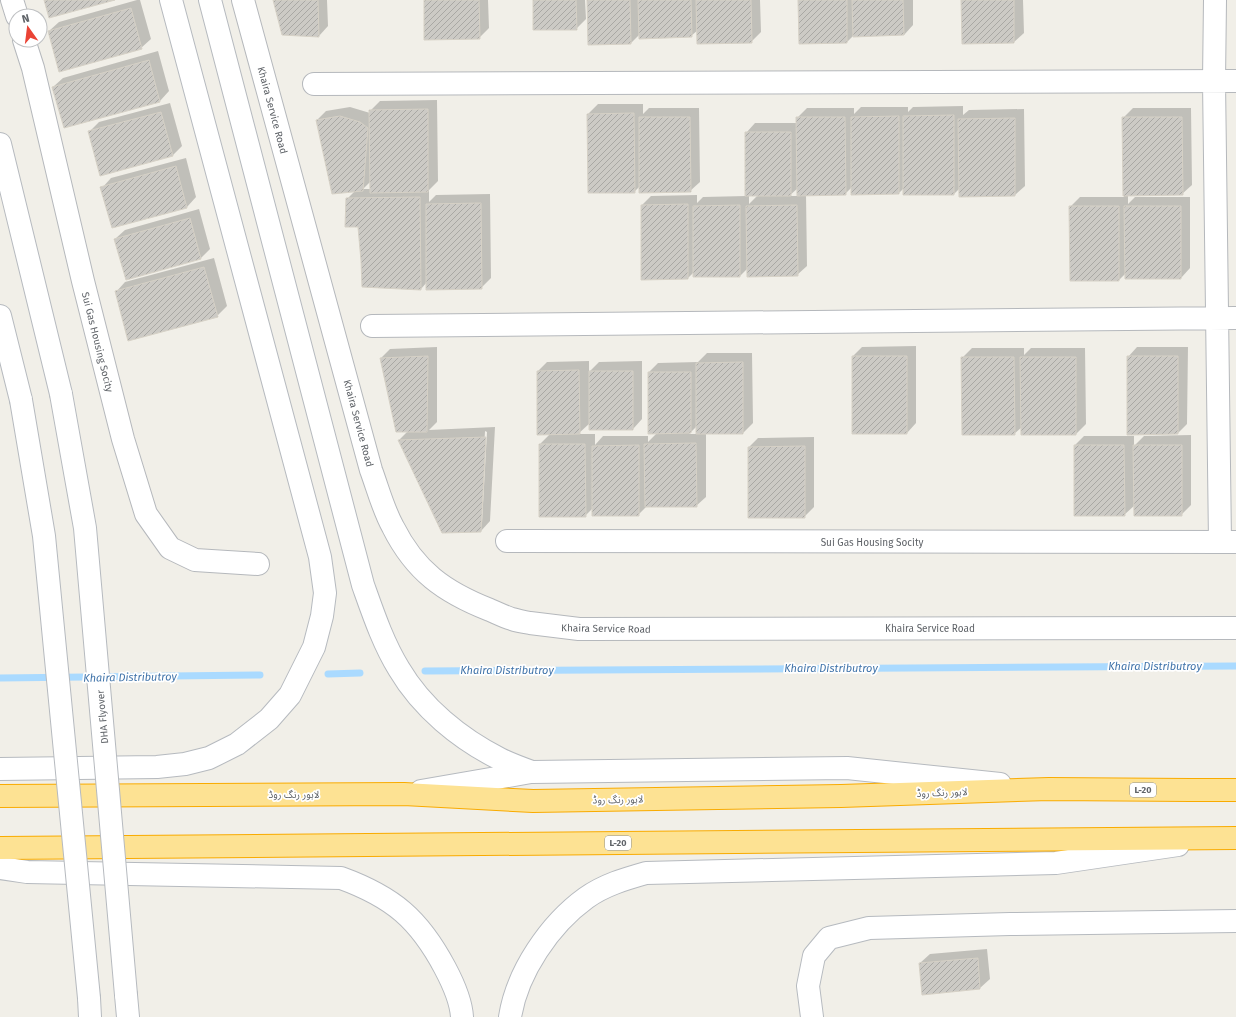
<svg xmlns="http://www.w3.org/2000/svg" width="1236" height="1017" font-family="'Fira Sans','Noto Sans Arabic',sans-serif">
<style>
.shadow{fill:#0003;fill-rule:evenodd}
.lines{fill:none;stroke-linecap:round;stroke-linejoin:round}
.stream{stroke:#aadaff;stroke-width:7}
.building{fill:url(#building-hatch);stroke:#d6d1c6}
.street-casing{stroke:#b5b8bc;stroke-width:24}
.secondary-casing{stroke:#b6babf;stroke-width:24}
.highway-casing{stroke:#f9ab00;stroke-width:24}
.street{stroke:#fff;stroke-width:22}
.secondary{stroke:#fff;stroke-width:22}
.highway{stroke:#fde293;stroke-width:22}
.secondary-bridge-casing{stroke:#b6babf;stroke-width:24;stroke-linecap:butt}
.secondary-bridge{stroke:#fff;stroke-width:22}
.labels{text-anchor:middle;stroke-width:3.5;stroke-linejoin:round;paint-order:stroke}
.shield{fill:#fff;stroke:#8f9295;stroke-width:1}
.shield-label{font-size:9px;font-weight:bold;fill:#5f6368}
.street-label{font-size:10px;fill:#5f6368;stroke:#fff}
.water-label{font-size:11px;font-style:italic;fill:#4174aa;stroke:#fff}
</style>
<defs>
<pattern id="building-hatch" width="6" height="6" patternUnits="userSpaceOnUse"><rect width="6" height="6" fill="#cccac5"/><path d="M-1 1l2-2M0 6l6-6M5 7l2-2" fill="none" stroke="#a9a8a4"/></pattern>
</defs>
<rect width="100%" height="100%" fill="#f1efe8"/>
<path class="shadow" d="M137 0H140L151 39 141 48 49 31 59 22Z
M274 0H327L328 26 319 36Z
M425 0H488L489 28 479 38Z
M534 0H585L586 19 576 29Z
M588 0H760L761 32 751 42 698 30 691 36 640 34 631 43Z
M799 0H913V25L904 35 853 36 847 42Z
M962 0H1023L1024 33 1014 42Z
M158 51 169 91 160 101 53 87 63 78Z
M437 100 438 181 429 190V202L436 195 490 194 491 278 481 288 427 282 421 289 359 226 347 199 355 191 317 120 326 111 350 107 370 113V111L380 101ZM371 181V189H363Z
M170 103 182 146 173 155 101 175 89 132 99 122Z
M598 104H643V114L649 108H699L700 182 690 191 640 186 634 192 588 114Z
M963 106V115L969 110 1024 109 1025 186 1015 195 960 196V188L954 194 904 188 899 193 852 187 845 194H806L807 266 797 275 748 268 740 276 694 272 688 278 642 205 651 196 697 195V203L703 197 746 196V133L755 123H797V118L807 108H854V114L861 107H908V112L913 107ZM798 188V196H789ZM749 195H758L749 204Z
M1133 108H1191L1192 185 1182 194 1128 195V204L1135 197H1190V268L1181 278 1126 273 1119 280 1070 207 1080 197H1124L1123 118Z
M186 158 196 197 187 207 112 227 102 188 111 178Z
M199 209 210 249 201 258 115 239 125 230Z
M214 258 227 306 217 316 116 292 125 282Z
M916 346V423L907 433 853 356 862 347Z
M437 347V422L429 430 495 427 490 521 481 531 399 440 408 431 381 358 390 349ZM485 431 487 432 482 523H480Z
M1137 347H1188L1187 424 1178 433 1128 357Z
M972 348H1024V355L1031 348H1085L1086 424 1076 434 1022 427 1014 434 962 358Z
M707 353H752L753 423 743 433H706V497L696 506H647L638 515 593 508 585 516 540 444 550 434 538 371 547 362 589 361V372L599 362 642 361V419L633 429 590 423 578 434H595V445L603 436H648V442L657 433 649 372 658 363 698 362ZM697 426V434H689Z
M1191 435V505L1181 515 1135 505 1124 515 1075 445 1084 436H1134V446L1144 436Z
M814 437V507L804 517 749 447 758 438Z
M987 949 990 979 980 988 923 993 920 963 930 954Z"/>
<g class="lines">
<path class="stream" d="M425 671 1236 666
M328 674 360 673
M0 678 260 675"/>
</g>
<path class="building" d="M44 0H115L49 18Z
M273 0H318L319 37 282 35Z
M424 0H479L480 39 424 40Z
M533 0H576L577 30H533Z
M587 0H630L631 44 588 45Z
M638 0H691L692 37 639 39Z
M696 0H751L752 43 697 44Z
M798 0H847V43L799 44Z
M852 0H903L904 35 853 37Z
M961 0H1014V43L962 44Z
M131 8 142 49 59 72 48 31Z
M149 60 160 102 64 128 52 87Z
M428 109V192L370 193 369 110Z
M161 112 173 156 100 176 88 131Z
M634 113 635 193H588L587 114Z
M954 115V195H903V116Z
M340 116 360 122 368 128 363 191 332 194 316 120Z
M899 116V194L851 195V117Z
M639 117H690L691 192 639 193Z
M796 117H845L846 195 797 196Z
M1122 117H1182L1183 195 1123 196Z
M1015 118V196L959 197 958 119Z
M745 132H791V196H745Z
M176 166 187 208 112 228 100 187Z
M420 197 421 290 362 287 361 261 358 227H345L346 198Z
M481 203 482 289 426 290V204Z
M688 204V279L641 280V205Z
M740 205V277H693V206Z
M797 205 798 276 747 277 746 206Z
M1069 206H1119V281H1070Z
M1124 206H1181V279H1125Z
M190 218 201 259 126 280 114 239Z
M204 267 218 317 128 341 115 291Z
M428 356 427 432H396L380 358Z
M852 356H907V434H852Z
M1127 356H1178V434L1127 435Z
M961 357H1014L1015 435H962Z
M1020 357H1076V435H1021Z
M743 362V434H696V363Z
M579 370 580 434 537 435V371Z
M589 371H633V430H589Z
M648 372H691V433L648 434Z
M486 437 481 532 442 533 398 440Z
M696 443 697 507H645L644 444Z
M539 444H585L586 517H539Z
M639 445V516H592V446Z
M1074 445H1124L1125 516H1074Z
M1133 445H1182V516H1134Z
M805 446V518H748V447Z
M978 958 980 989 922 995 919 963Z"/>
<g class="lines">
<defs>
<path id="street" d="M12 0 17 16
M243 0 371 470C378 489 383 509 393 527 415 571 444 592 490 610 497 613 505 617 512 619 518 621 524 622 530 623 547 625 563 627 579 629L1236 628
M1215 0 1214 81 1220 542
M24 40 33 68 83 281 123 439 146 514 170 548 195 560 258 564
M314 84 1236 81
M372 326 1236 318
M507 541 1236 542"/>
<path id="secondary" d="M210 0 363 585C373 613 383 643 399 669 422 708 460 739 500 759 510 764 521 768 532 772L847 768 1000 784
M0 144 61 394
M0 316 21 400
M0 769 157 767 185 764 209 758 237 744 269 719 290 695 314 647 322 616 325 593 320 557 171 0
M421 791 531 772
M0 868 27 872 341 878C393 897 419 919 445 968 453 983 461 1000 462 1017
M126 995 128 1017
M89 998 90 1017
M510 1017C517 972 550 924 586 898 604 885 625 879 646 873L1056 863 1178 845
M812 1017 808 986 814 956 829 938 869 928 1010 924 1236 921"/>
<path id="highway" d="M0 796 404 794 533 801 841 796 1049 789 1191 790H1236
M0 848 1236 838"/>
</defs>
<use href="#street" class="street-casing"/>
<use href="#secondary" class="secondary-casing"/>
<use href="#highway" class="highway-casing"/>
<use href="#street" class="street"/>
<use href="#secondary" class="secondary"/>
<use href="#highway" class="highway"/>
<defs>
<path id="secondary-bridge" d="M61 394 85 528 126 995
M21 400 44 536 89 998"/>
</defs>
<use href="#secondary-bridge" class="secondary-bridge-casing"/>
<use href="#secondary-bridge" class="secondary-bridge"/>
</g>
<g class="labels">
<g class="shield">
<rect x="1130" y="783" width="26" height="14" rx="3"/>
<rect x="605" y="836" width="26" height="14" rx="3"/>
</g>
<g class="shield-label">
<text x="1143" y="793">L-20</text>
<text x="618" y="846">L-20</text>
</g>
<g class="street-label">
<text transform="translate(273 110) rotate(75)" y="4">Khaira Service Road</text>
<text transform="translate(98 342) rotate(76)" y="4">Sui Gas Housing Socity</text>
<text transform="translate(359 423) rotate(75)" y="4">Khaira Service Road</text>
<text x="872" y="546">Sui Gas Housing Socity</text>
<text transform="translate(606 628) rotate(1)" y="4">Khaira Service Road</text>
<text x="930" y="632">Khaira Service Road</text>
<text transform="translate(102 717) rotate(-95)" y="4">DHA Flyover</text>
<text transform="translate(942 792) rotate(-2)" y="4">لاہور رنگ روڈ</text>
<text x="294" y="798">لاہور رنگ روڈ</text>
<text transform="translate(618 799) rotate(-1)" y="4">لاہور رنگ روڈ</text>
</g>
<g class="water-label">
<text x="1155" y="670">Khaira Distributroy</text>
<text x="831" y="672">Khaira Distributroy</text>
<text x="507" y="674">Khaira Distributroy</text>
<text transform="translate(130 677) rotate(-1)" y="4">Khaira Distributroy</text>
</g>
</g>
<g transform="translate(28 28) rotate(346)"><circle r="19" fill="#ffffff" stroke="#bfc1c3"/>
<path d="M0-3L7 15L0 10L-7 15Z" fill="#ea4335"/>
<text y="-6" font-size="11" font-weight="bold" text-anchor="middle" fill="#5f6368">N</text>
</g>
</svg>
